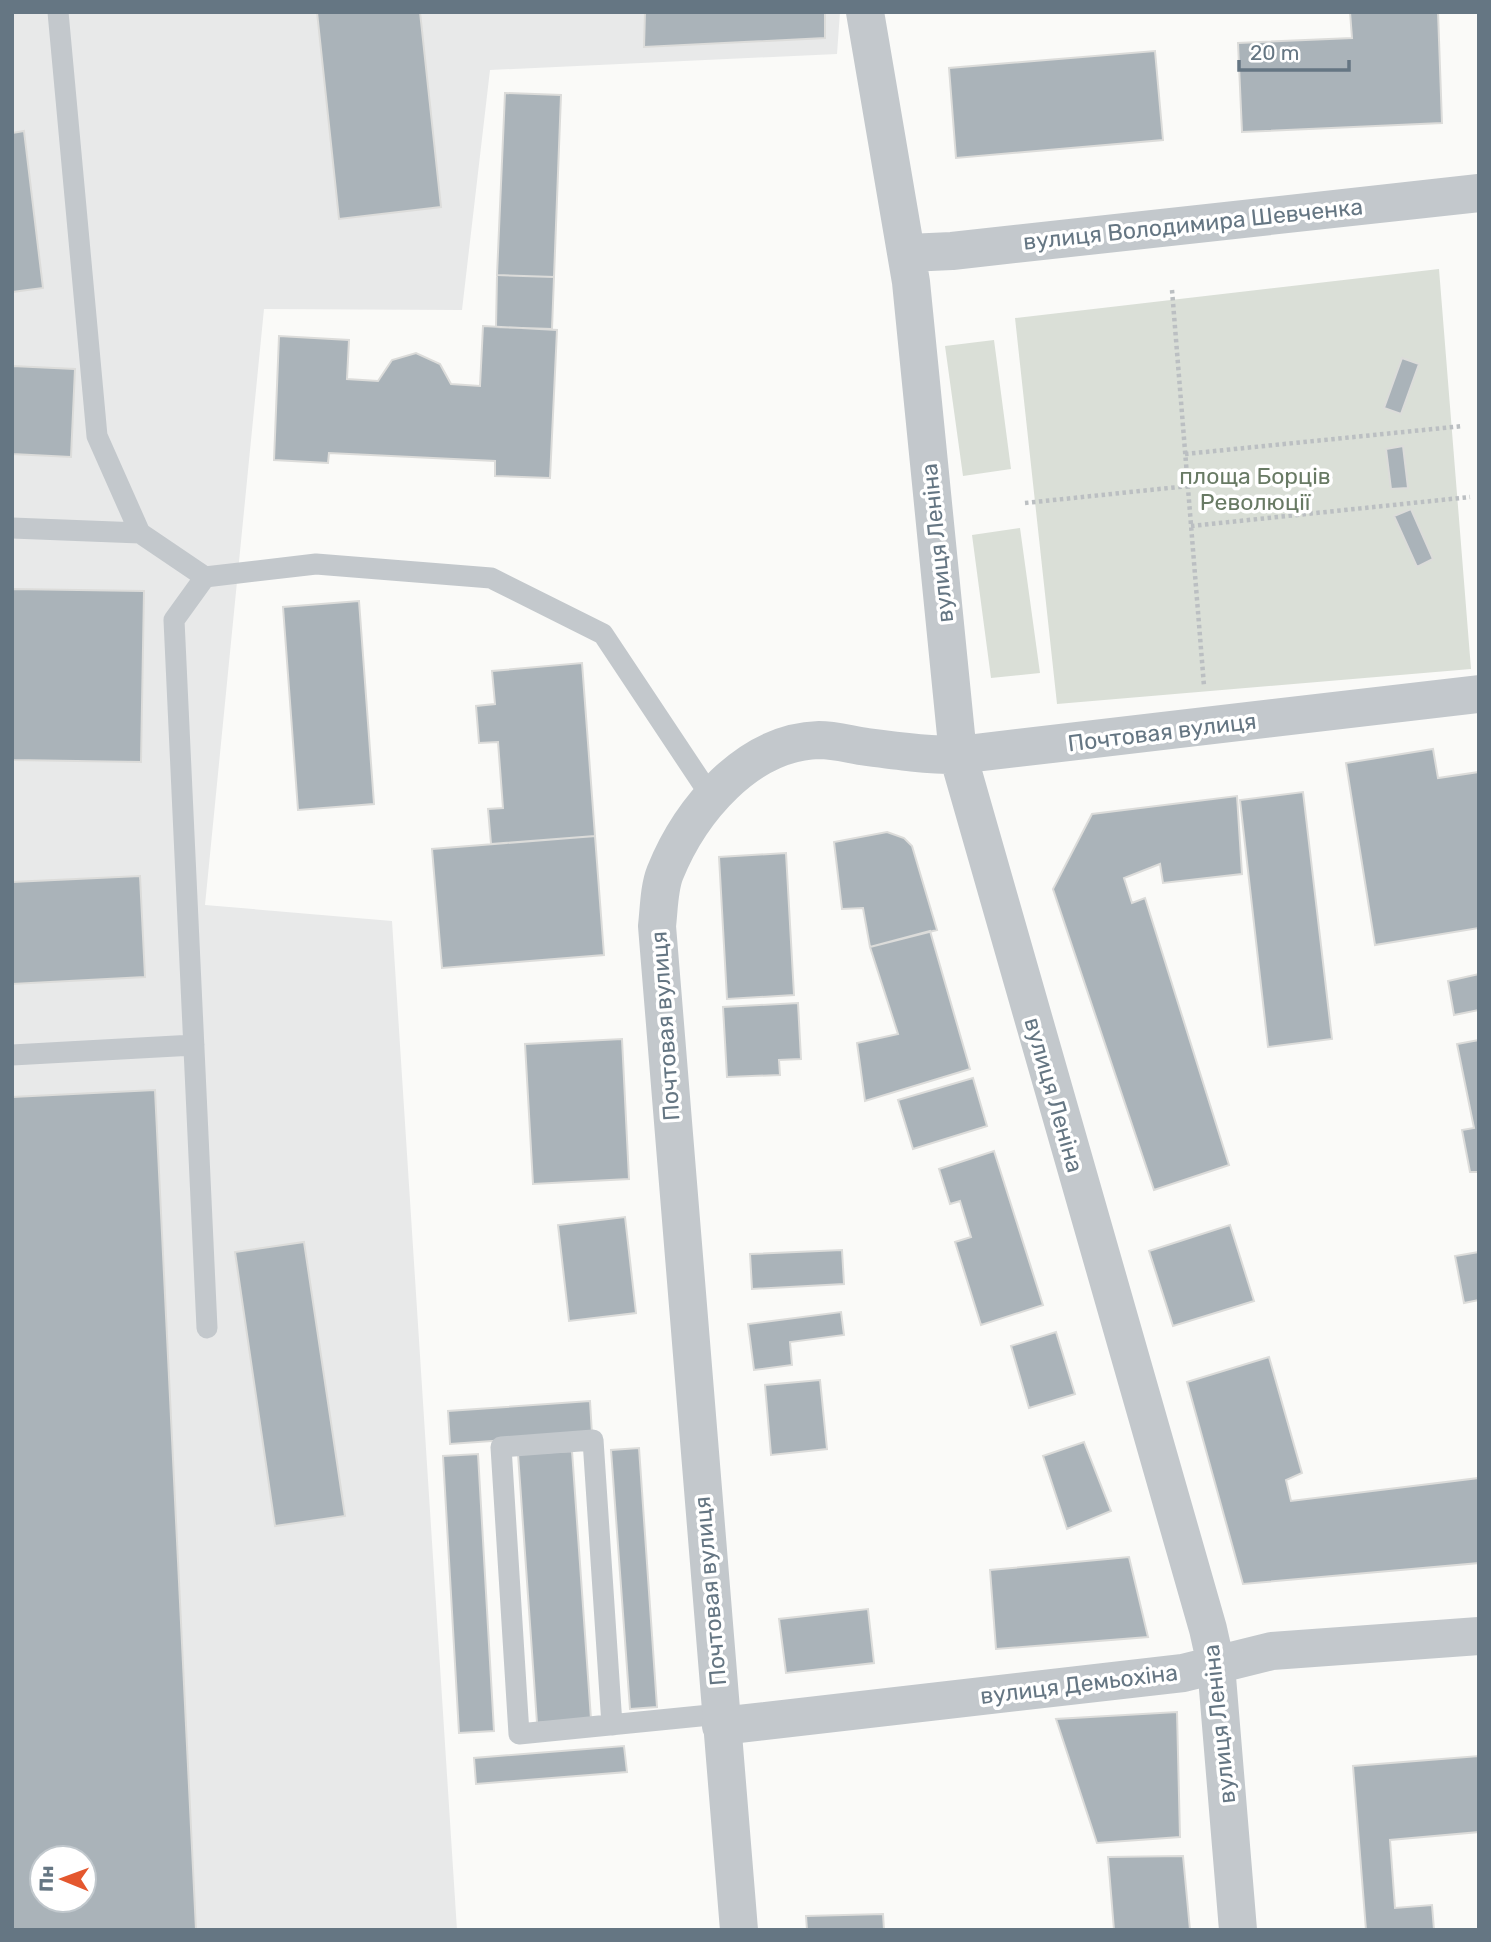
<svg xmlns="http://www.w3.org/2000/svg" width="1491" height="1942" font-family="Rubik,sans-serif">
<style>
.built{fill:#e8e9e9;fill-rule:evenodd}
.green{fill:#dadfd7}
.building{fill:#aab3b9;stroke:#dcdcda;stroke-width:2;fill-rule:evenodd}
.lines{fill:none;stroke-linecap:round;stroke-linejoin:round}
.path{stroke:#bbbfc2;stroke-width:4.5;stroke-dasharray:3.5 3.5;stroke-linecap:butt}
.service{stroke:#c3c8cc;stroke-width:21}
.minor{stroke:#c3c8cc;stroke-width:38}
.labels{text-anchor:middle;stroke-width:7;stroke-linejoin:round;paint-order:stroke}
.street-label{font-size:23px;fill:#657683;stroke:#fff}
.park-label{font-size:23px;fill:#687a64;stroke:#fff}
</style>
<rect width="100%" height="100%" fill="#fafaf8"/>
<path class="built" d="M12 12H840L837 54 490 70 462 310 264 309 205 905 392 921 457 1930H12ZM42 1858H84V1900H42Z"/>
<path class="green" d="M1439 269 1471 669 1057 704 1015 318Z
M994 340 1011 469 963 476 945 346Z
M1020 528 1040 673 991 678 972 535Z"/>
<path class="building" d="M317 12H420L441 207 339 219Z
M645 12H825V38L644 47Z
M1350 12H1438L1442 123 1242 132 1238 43 1352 38Z
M1155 51 1163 140 956 158 949 68Z
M505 93 561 95 554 277 497 275Z
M24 131 43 288 12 292V133Z
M497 275 554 277 552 329 496 327Z
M483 326 557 330 550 478 495 476V461L329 453 328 463 274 460 279 336 349 340 347 379 378 381 392 360 416 353 440 364 451 384 480 386Z
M1402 358 1419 364 1401 414 1384 408Z
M12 366 75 369 71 457 12 454Z
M1403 446 1408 488 1391 489 1386 449Z
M1411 509 1433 559 1417 567 1394 516Z
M12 589 144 591 141 762 12 760Z
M359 601 374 804 298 810 283 607Z
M582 663 595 836 491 844 488 809 503 808 498 742 479 743 476 706 495 704 492 671Z
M1433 749 1438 778 1479 772V928L1375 945 1346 763Z
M1303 792 1332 1039 1268 1047 1240 800Z
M1237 796 1242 874 1163 883 1160 864 1124 878 1132 903 1145 898 1229 1165 1154 1190 1053 889 1092 814Z
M887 832 904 838 912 846 937 930 870 947 863 908 842 909 834 842Z
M595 836 604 955 442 968 432 849Z
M786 853 794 995 727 999 719 857Z
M140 876 145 977 12 984V882Z
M930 931 970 1069 865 1101 857 1043 898 1034 870 947Z
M1479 974V1010L1454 1015 1448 981Z
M798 1003 801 1059 779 1060 780 1075 727 1077 723 1007Z
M622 1039 629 1179 533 1184 525 1044Z
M1479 1040V1172H1470L1462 1130 1474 1128 1457 1044Z
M973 1078 987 1126 913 1149 898 1100Z
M155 1090 196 1930H12V1097ZM42 1858H84V1900H42Z
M994 1151 1043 1305 981 1325 955 1242 971 1237 960 1201 950 1204 939 1169Z
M625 1217 636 1313 569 1321 558 1225Z
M1230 1225 1254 1301 1173 1326 1149 1251Z
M304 1242 345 1516 275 1526 235 1252Z
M842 1250 844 1284 752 1289 750 1254Z
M1479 1252V1300L1464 1303 1455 1256Z
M841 1312 844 1335 790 1342 792 1365 754 1370 748 1324Z
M1056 1332 1075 1394 1029 1408 1011 1346Z
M1269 1357 1302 1473 1286 1480 1291 1501 1479 1478V1563L1243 1584 1187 1382Z
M820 1380 827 1449 771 1455 765 1385Z
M590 1401 592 1434 450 1444 448 1411Z
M1084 1442 1111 1511 1067 1529 1043 1456Z
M639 1448 657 1707 630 1709 611 1450Z
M572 1451 591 1719 537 1723 518 1454Z
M478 1454 494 1731 459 1733 443 1456Z
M1129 1557 1148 1637 996 1649 990 1570Z
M868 1609 874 1663 786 1673 779 1619Z
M1177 1712 1180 1837 1097 1843 1056 1719Z
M624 1746 627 1772 476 1784 474 1758Z
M1479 1756V1832L1390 1840 1395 1908 1432 1905 1434 1930H1366L1353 1766Z
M1183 1856 1190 1930H1114L1108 1857Z
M883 1914 884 1930H807L806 1916Z"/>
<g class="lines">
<path class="path" d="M1172 290 1204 686
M1185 454 1463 426
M1025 503 1188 486
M1191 526 1470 497"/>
<path class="service" d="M58 12 97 436 140 533 205 577
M12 528 140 533
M12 1055 194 1045
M207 1328 174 620 205 577 316 564 491 578 603 634 712 798
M612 1725 593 1440 501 1447 519 1734 720 1714"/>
<path class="minor" d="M865 12 911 282 958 755 1208 1629 1216 1665 1238 1930
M908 253 952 251 1479 193
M721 1726 1183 1673 1272 1651 1479 1636
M739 1930 657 926C659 909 659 888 665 873 690 811 747 742 819 740 835 740 852 745 867 747 897 751 927 755 958 755L1479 694"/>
</g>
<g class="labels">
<g class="street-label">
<text transform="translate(1193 224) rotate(-6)" y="8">вулиця Володимира Шевченка</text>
<text transform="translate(937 543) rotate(-96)" y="8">вулиця Леніна</text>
<text transform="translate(1162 732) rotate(-7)" y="8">Почтовая вулиця</text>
<text transform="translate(665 1026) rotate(-94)" y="8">Почтовая вулиця</text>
<text transform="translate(1054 1095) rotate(74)" y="8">вулиця Леніна</text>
<text transform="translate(710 1591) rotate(-95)" y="8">Почтовая вулиця</text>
<text transform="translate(1079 1684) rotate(-7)" y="8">вулиця Демьохіна</text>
<text transform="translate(1219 1724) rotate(-96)" y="8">вулиця Леніна</text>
</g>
<g class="park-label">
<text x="1255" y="484">площа Борців<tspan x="1255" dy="26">Революції</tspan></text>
</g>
</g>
<rect width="1491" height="1942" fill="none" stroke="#657683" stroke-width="28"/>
<g transform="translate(63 1879) rotate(271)"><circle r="33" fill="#ffffff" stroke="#c1c8cd" stroke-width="2"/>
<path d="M0-5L12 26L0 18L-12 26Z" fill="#e4572e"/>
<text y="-10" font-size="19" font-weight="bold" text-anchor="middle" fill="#657683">Пн</text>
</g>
<path d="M1239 60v10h110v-10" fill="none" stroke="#657683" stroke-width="3.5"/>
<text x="1250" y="60" font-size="21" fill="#657683" stroke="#ffffff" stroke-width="5" paint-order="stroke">20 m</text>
</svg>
